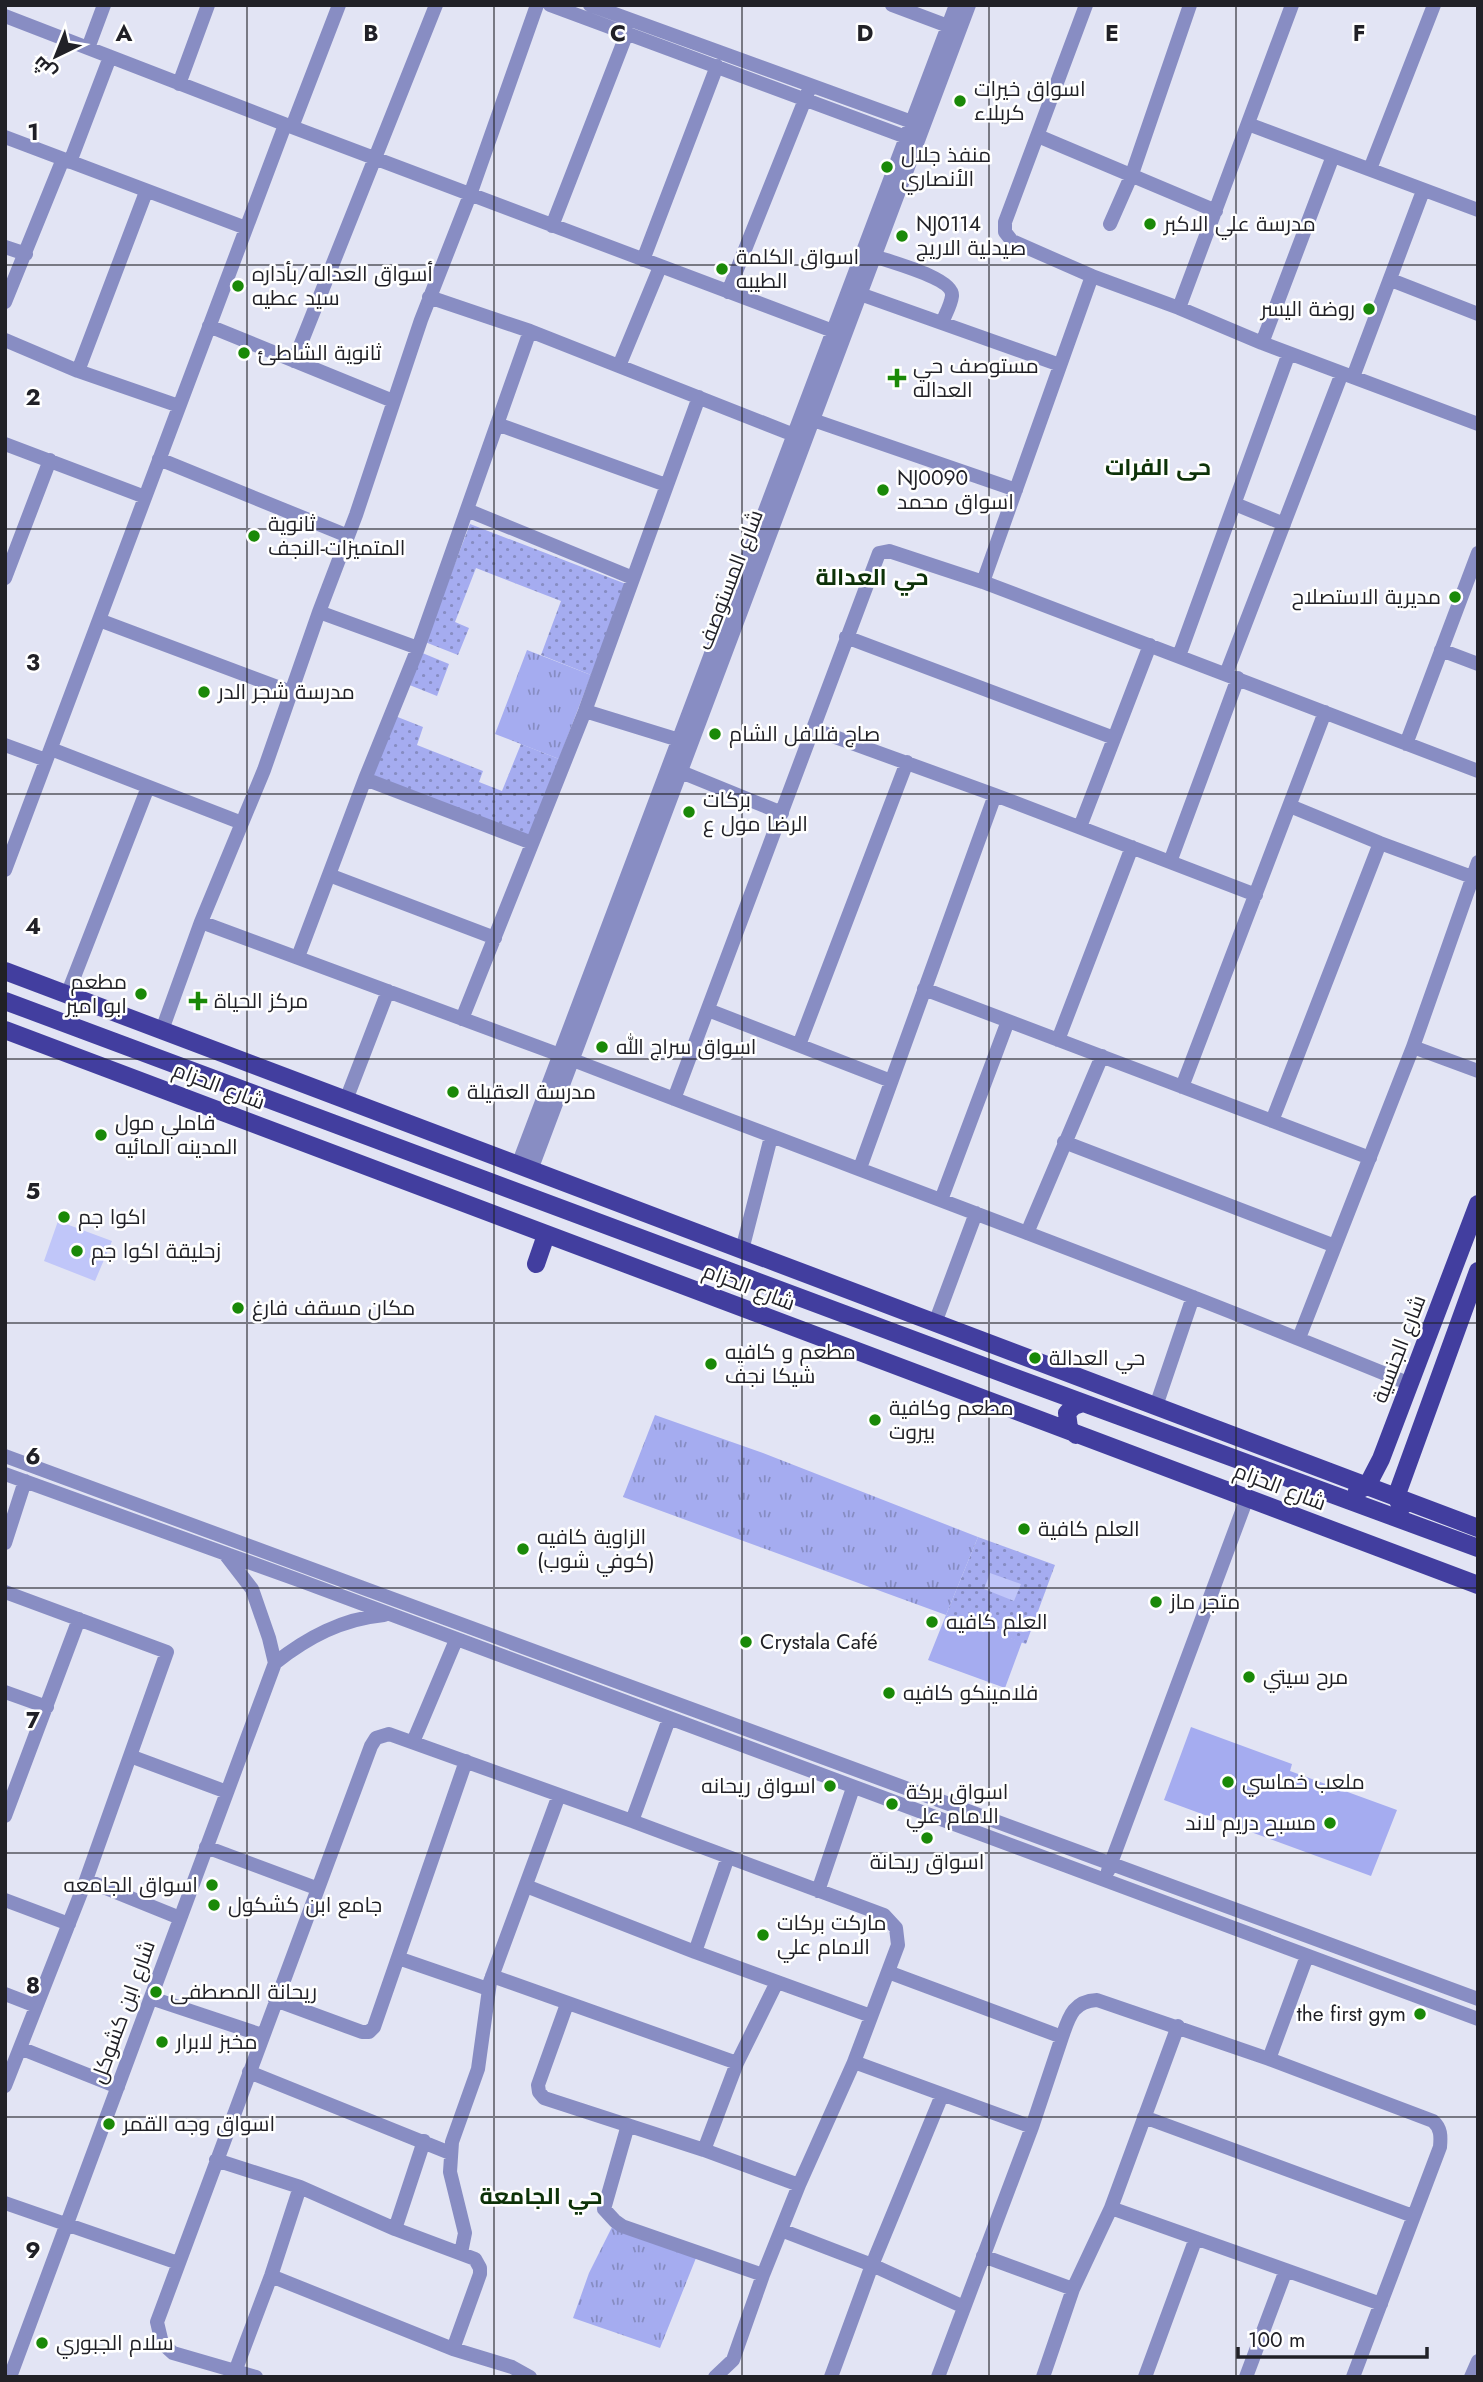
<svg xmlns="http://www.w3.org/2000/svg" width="1483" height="2382" font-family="Jost,Cairo,sans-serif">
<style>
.grass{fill:url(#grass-dots)}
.park{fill:url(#park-tufts)}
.pitch{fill:#a5acf0}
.water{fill:#c0c6f9}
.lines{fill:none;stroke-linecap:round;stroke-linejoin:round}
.minor{stroke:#888dc3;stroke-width:14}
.major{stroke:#423e9f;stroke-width:18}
.grid{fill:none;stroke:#212127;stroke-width:2;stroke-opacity:0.55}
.poi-dot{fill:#1a8908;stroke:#fff;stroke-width:2.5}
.labels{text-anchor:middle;stroke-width:5;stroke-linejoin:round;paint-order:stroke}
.poi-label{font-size:21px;fill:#212127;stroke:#fff;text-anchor:start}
.street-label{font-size:21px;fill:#212127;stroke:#fff}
.neighbourhood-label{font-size:23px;font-weight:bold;fill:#0d3208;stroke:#fff}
.grid-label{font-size:23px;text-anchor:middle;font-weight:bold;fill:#212127;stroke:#fff;stroke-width:5;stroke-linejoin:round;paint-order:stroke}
</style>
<defs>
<pattern id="grass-dots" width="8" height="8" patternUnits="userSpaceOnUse" patternTransform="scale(1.75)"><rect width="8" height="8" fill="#a5acf0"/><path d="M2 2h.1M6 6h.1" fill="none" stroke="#868cc2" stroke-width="1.8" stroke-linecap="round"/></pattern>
<pattern id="park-tufts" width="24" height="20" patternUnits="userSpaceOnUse" patternTransform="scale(1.75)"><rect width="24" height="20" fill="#a5acf0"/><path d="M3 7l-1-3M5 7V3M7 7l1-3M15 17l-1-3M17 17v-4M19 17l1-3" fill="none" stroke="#868cc2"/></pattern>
</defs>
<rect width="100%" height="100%" fill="#e2e4f4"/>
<path class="grass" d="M470 524 626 584 591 675 541 655 561 601 476 568 455 622 469 628 458 655 425 642Z
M420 652 449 664 437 696 407 684Z
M395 716 423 727 417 745 483 771 479 782 502 791 521 744 559 759 529 836 372 775Z
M978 1537 1055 1565 1026 1644 946 1615Z"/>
<path class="park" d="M527 650 591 675 559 759 495 734Z
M655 1415 763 1453 978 1537 946 1615 623 1497Z
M615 2221 698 2253 660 2348 573 2318 589 2273Z"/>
<path class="pitch" d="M946 1615 1022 1642 1005 1688 928 1660Z
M1191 1727 1292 1764 1290 1771 1397 1810 1371 1876 1164 1800Z"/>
<path class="water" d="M58 1221 112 1241 95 1281 44 1261Z
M990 1573 1021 1584 1014 1601 984 1589Z"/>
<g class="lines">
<path class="minor" d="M550 5 906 137
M590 5 912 122
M892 5 948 26
M1086 5 1005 222V232L1012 241 1092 276 1179 308 1262 343 1478 424
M5 16 292 127 833 331
M88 48 104 5
M179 84 208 5
M1248 124 1478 210
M292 127 339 5
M1038 136 1216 211
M5 137 246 228
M70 162 110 57
M1370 169 1434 5
M1110 224 1132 174 1190 5
M552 226 627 33
M5 247 26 254
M874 256C890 262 954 278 952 296 951 305 945 315 942 323
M643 260 717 66
M1391 280 1478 314
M728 292 808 92
M860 294 1060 365
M429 297 530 331 794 435
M5 302 63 159
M1179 308 1292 5
M209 326 393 401
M5 340 78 371 179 406
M1262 343 1333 156
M294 361 436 5
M619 366 660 267
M78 371 146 192
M1353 377 1423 191
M813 420 1016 490
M497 424 666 485
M5 444 145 497
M159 459 348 536
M1235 504 1284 524
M467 510 633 578
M5 578 50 460
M983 582 1092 276
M319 612 418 648
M99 620 291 692
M846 637 1114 738
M1441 650 1478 664
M1179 656 1289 353
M1226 674 1342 373
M585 711 679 740
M813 729 995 795 1256 895
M1406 744 1478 553
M5 745 46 760
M51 749 242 823
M681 772 782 813
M365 779 532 843
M1290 806 1380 843 1472 877
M1080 827 1150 645
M1170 862 1238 678
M5 870 285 125
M329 875 495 938
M201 922 560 1055
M298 957 365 779 418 648 530 331
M924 989 1370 1158
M67 995 148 787
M708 1010 891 1081
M462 1019 585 711 699 397
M162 1030 201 922 264 770 319 612 356 515 421 320 470 195 537 5
M1058 1040 1132 847
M799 1045 907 762
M1413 1047 1478 1071
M573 1060C852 1168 1133 1270 1410 1384
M1182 1087 1325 712
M674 1099 879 553 889 551 983 582 1478 771
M346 1100 388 991
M1272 1121 1380 843
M1064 1142 1335 1246
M518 1165 956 5
M860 1168 995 795
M531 1170 969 5
M941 1200 1008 1021
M1027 1233 1102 1056
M742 1250 771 1137
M935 1323 976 1213
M1299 1338 1413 1047 1478 862
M1156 1406 1193 1297
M5 1456 1478 1999
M5 1474 301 1581 1478 2019
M5 1543 25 1481
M225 1554 252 1589 269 1638 275 1663
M5 1592 167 1652 130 1756
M275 1663C308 1637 342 1619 384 1615
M5 1692 47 1707
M413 1742 456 1640
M5 1816 79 1619
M632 1821 669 1719
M206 1847 316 1888
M1108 1871 1247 1498
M86 1880 180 1918
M526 1886 695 1952 871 2016
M818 1891 853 1788
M5 1900 69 1924
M695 1952 728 1857
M398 1958 488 1989
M888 1972 1062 2037C1069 2017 1073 2001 1097 2000L1269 2059 1433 2121C1441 2128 1441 2136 1440 2147L1353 2377
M492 1976 737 2063
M5 1994 36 2006
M151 1998 262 2035
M275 2000 362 2032H369L374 2027 466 1761
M567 2004 538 2085 539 2092 544 2098 704 2150 799 2185
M20 2048 118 2087
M1269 2059 1307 1956
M854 2062 1032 2127
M249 2072 450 2153
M5 2086 86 1880 130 1756 227 1792
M1144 2117 1413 2216
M628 2125 604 2209 615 2221 622 2226 763 2275
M704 2150 737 2063 777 1982
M216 2160 300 2187 395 2229 475 2259 480 2268V2274L453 2349
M5 2203 178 2263
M1111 2208 1381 2304
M395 2229 424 2141
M781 2230 872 2265 964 2307
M461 2253 465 2233 450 2172 452 2142 478 2069 490 1982 559 1795
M983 2256 1073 2289
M271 2276 453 2349 512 2367 530 2377
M236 2369 271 2276 300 2187
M10 2377 275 1663
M256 2377 173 2353 162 2343 157 2322 371 1746 376 1738 389 1734 632 1821 884 1915 896 1928 898 1945 854 2062 799 2185 763 2275 733 2360 715 2377
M831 2377 872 2265 942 2095
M938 2377 1032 2127 1062 2037
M1043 2377 1073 2289 1111 2208 1178 2026
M1145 2377 1196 2238
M1246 2377 1286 2270
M1471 2377 1478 2361"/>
<path class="major" d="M5 971 1478 1528
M5 1001 1032 1384 1478 1548
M5 1030 1478 1585
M536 1264 546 1235
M1076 1435 1069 1428 1067 1413 1074 1406 1083 1403
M1357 1491 1367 1486 1381 1459 1478 1204
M1402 1507 1396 1497 1478 1271"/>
</g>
<path class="grid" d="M247 5V2377M494 5V2377M742 5V2377M989 5V2377M1236 5V2377M5 265H1478M5 529H1478M5 794H1478M5 1059H1478M5 1323H1478M5 1588H1478M5 1853H1478M5 2117H1478"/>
<g class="poi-dot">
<circle cx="960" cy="101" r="7"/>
<circle cx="887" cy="167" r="7"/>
<circle cx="1150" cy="224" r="7"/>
<circle cx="902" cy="236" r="7"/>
<circle cx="722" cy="269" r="7"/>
<circle cx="238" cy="286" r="7"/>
<circle cx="1369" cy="309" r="7"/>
<circle cx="244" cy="353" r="7"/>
<path d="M893.5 367.5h7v7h7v7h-7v7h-7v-7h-7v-7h7z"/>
<circle cx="883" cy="490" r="7"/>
<circle cx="254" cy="536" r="7"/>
<circle cx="1455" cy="597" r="7"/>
<circle cx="204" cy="692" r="7"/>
<circle cx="715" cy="734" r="7"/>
<circle cx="689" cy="812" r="7"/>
<circle cx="141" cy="994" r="7"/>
<path d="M194.5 990.5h7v7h7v7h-7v7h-7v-7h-7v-7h7z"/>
<circle cx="602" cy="1047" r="7"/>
<circle cx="453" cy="1092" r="7"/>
<circle cx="101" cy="1135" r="7"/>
<circle cx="64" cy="1217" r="7"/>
<circle cx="77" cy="1251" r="7"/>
<circle cx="238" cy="1308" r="7"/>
<circle cx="1035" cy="1358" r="7"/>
<circle cx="711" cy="1364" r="7"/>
<circle cx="875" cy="1420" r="7"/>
<circle cx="1024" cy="1529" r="7"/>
<circle cx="523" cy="1549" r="7"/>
<circle cx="1156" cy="1602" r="7"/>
<circle cx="932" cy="1622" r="7"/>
<circle cx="746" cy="1642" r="7"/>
<circle cx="1249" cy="1677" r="7"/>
<circle cx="889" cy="1693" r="7"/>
<circle cx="1228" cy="1782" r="7"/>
<circle cx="830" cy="1786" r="7"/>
<circle cx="892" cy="1804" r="7"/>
<circle cx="1330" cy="1823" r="7"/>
<circle cx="927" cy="1838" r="7"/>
<circle cx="212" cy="1885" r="7"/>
<circle cx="214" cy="1905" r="7"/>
<circle cx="763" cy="1935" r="7"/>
<circle cx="156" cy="1992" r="7"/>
<circle cx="1420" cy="2014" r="7"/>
<circle cx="162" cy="2042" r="7"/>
<circle cx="109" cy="2124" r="7"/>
<circle cx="42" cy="2343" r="7"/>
</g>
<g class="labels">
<g class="poi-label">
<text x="974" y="96">اسواق خيرات<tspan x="974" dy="24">كربلاء</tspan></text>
<text x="901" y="162">منفذ جلال<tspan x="901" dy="24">الأنصاري</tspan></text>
<text x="916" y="231">NJ0114<tspan x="916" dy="24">صيدلية الاريج</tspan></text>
<text x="1164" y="231">مدرسة علي الاكبر</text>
<text x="736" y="264">اسواق الكلمة<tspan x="736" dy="24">الطيبه</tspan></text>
<text x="252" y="281">أسواق العداله/بأداره<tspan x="252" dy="24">سيد عطيه</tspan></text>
<text x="1355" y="316" text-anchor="end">روضة اليسر</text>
<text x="258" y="360">ثانوية الشاطئ</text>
<text x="913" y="373">مستوصف حي<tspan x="913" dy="24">العداله</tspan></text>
<text x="897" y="485">NJ0090<tspan x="897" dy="24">اسواق محمد</tspan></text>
<text x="268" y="531">ثانوية<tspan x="268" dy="24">المتميزات-النجف</tspan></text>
<text x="1441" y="604" text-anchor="end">مديرية الاستصلاح</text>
<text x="218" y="699">مدرسة شجر الدر</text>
<text x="729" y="741">صاج فلافل الشام</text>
<text x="703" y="807">برکات<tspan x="703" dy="24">الرضا مول ع</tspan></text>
<text x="127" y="989" text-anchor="end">مطعم<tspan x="127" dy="24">ابو امير</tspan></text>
<text x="214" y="1008">مركز الحياة</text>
<text x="616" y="1054">اسواق سراج الله</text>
<text x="467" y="1099">مدرسة العقيلة</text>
<text x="115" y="1130">فاملي مول<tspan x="115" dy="24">المدينه المائيه</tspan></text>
<text x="78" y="1224">اكوا جم</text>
<text x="91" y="1258">زحليقة اكوا جم</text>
<text x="252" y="1315">مكان مسقف فارغ</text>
<text x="725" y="1359">مطعم و كافيه<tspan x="725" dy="24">شيكا نجف</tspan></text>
<text x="1049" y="1365">حي العدالة</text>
<text x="889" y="1415">مطعم وكافية<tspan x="889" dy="24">بيروت</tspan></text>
<text x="1038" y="1536">العلم كافية</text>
<text x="537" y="1544">الزاوية كافيه<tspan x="537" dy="24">(كوفي شوب)</tspan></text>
<text x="1170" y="1609">متجر ماز</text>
<text x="946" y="1629">العلم كافيه</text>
<text x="760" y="1649">Crystala Café</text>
<text x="1263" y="1684">مرح سيتي</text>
<text x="903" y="1700">فلامينكو كافيه</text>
<text x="1242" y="1789">ملعب خماسي</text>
<text x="816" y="1793" text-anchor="end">اسواق ريحانه</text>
<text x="906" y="1799">اسواق بركة<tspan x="906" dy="24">الامام علي</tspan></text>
<text x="1316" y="1830" text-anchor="end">مسبح دريم لاند</text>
<text x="927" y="1869" text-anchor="middle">اسواق ريحانة</text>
<text x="198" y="1892" text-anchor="end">اسواق الجامعه</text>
<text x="228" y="1912">جامع ابن كشكول</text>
<text x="777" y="1930">ماركت بركات<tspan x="777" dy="24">الامام علي</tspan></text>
<text x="170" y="1999">ريحانة المصطفى</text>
<text x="1406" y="2021" text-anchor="end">the first gym</text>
<text x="176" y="2049">مخبز لابرار</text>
<text x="123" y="2131">اسواق وجه القمر</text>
<text x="56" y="2350">سلام الجبوري</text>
</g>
<g class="street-label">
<text transform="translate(730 580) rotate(-69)" y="7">شارع المستوصف</text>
<text transform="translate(219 1086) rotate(21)" y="7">شارع الحزام</text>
<text transform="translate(749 1287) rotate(21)" y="7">شارع الحزام</text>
<text transform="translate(1399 1349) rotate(-69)" y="7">شارع الجنسية</text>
<text transform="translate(1280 1487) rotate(21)" y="7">شارع الحزام</text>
<text transform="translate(123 2012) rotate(-70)" y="7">شارع ابن كشوكل</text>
</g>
<g class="neighbourhood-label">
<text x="1158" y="475">حی الفرات</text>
<text x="872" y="585">حي العدالة</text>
<text x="541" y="2204">حي الجامعة</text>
</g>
</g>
<g class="grid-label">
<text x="124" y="41">A</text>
<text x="371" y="41">B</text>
<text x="618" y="41">C</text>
<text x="865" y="41">D</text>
<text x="1112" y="41">E</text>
<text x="1359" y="41">F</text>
<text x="33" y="140">1</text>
<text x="33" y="405">2</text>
<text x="33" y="670">3</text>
<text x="33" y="934">4</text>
<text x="33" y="1199">5</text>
<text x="33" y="1464">6</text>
<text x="33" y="1728">7</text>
<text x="33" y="1993">8</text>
<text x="33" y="2258">9</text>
</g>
<rect width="1483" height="2382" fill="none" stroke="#212127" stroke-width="14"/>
<g transform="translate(56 56) rotate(223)" stroke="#ffffff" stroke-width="5" paint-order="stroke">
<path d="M0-5L12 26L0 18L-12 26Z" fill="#212127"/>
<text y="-10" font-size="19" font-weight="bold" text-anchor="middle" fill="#212127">ش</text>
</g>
<path d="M1238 2347v10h189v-10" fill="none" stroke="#212127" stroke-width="3.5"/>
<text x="1248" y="2347" font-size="21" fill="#212127" stroke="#ffffff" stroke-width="5" paint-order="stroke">100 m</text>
</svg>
